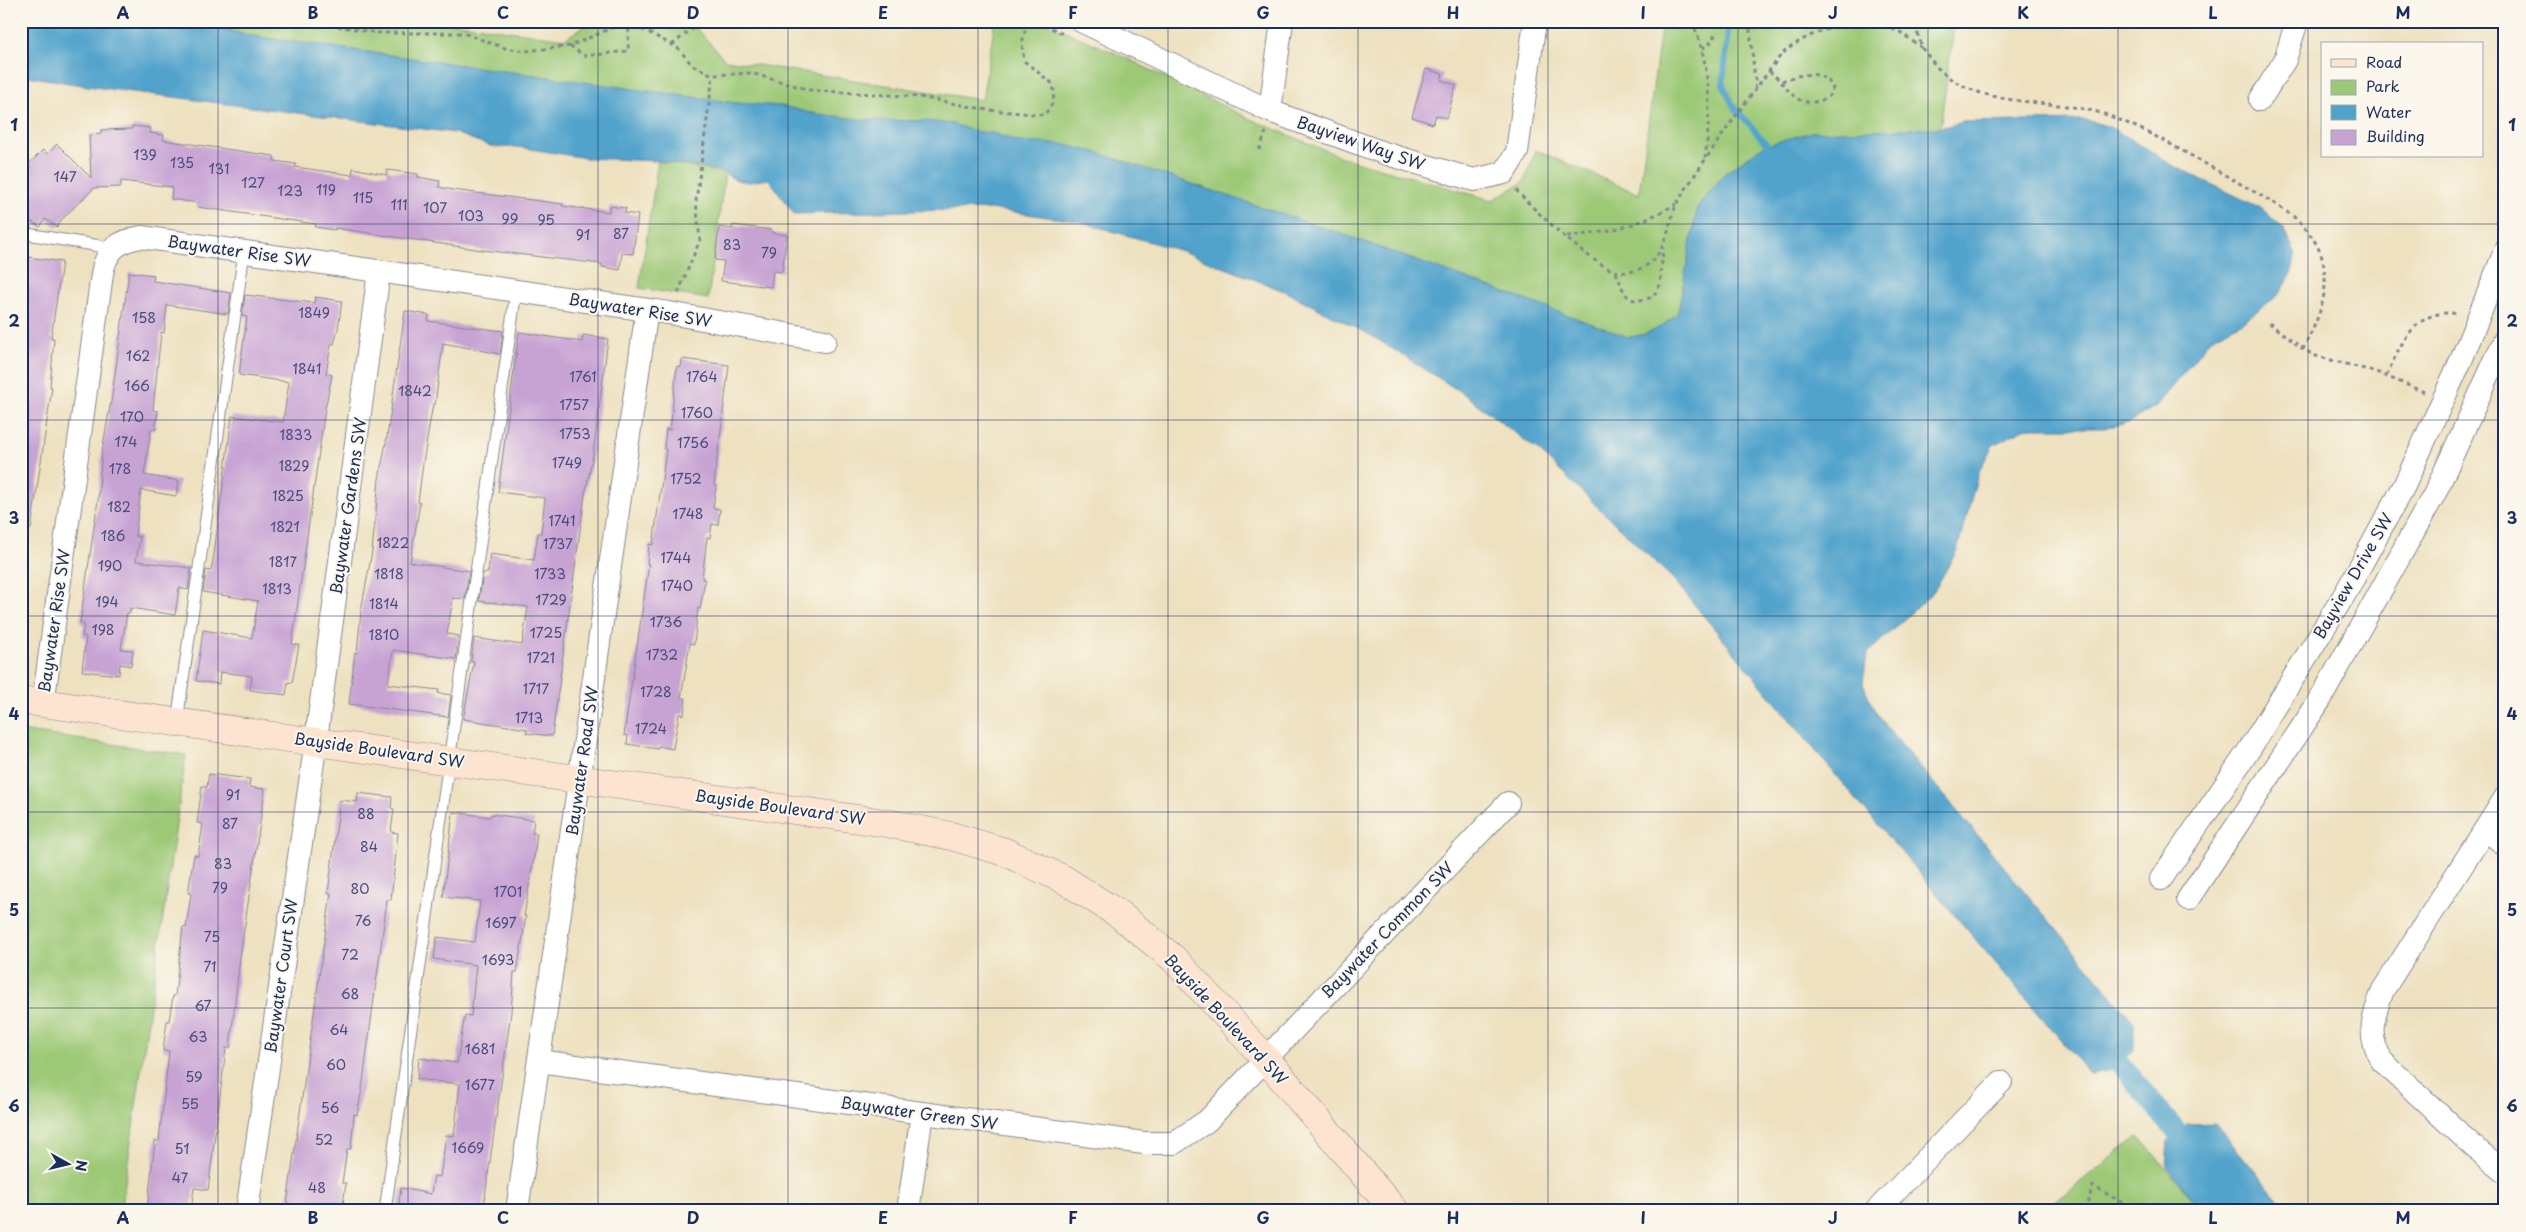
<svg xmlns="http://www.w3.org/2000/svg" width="2526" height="1232" font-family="'Playpen Sans',sans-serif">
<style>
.green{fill:#9dc977;stroke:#5c7c6a}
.water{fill:#51a3cc;stroke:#366995}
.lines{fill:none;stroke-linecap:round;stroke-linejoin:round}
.stream{stroke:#51a3cc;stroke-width:6}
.canal{stroke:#51a3cc;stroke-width:21}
.building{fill:#c7a3d4}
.lane-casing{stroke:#84888f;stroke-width:13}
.street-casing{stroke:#84888f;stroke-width:24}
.secondary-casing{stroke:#84888f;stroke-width:29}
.path{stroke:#84888f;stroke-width:3;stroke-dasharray:4 4;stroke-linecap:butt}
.lane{stroke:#fff;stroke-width:11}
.street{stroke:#fff;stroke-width:22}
.secondary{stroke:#fde4d0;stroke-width:28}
.grid{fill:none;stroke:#1b2f5e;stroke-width:1;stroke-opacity:0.55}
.labels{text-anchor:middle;stroke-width:4;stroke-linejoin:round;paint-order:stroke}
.number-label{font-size:14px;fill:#464c7c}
.street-label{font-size:16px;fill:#1b2f5e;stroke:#fbf7ec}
.neatline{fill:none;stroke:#1b2f5e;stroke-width:2}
.grid-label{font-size:16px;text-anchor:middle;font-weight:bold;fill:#1b2f5e}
</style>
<rect width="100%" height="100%" fill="#fbf7ec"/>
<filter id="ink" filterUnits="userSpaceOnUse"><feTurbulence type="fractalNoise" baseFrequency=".02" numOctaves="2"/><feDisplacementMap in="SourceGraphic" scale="10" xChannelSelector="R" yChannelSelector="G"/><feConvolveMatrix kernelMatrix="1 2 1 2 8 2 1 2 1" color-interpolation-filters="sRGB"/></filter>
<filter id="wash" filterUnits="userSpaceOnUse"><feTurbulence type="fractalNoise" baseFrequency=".0096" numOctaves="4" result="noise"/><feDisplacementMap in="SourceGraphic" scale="20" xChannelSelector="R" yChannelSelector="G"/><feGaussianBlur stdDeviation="1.12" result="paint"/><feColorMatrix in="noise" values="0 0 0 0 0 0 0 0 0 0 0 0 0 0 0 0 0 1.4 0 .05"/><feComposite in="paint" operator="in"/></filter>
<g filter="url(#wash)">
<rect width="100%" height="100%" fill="#eee1c0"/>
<path class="green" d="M153 21H440L565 39 591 21H690L725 60 982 100 995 21H1042L1126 58 1250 119 1344 158 1492 200 1524 182 1536 150 1639 194 1662 21H1955L1940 128 1811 132 1764 146 1725 173 1697 208 1678 313C1662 327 1649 336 1628 337L1336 232 1099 153 1018 142 992 133 978 132 952 124 924 121 865 120 810 113 782 106 735 103 245 35 214 25H181Z
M658 161 725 173 708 299 639 288Z
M21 731 186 755 121 1211H21Z
M2138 1136 2203 1211H2060L2054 1203Z"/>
<path class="water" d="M21 21H153L181 25H214L245 35 735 103 782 106 810 113 865 120 924 121 952 124 978 132 992 133 1018 142 1062 144 1099 153 1336 232 1628 337C1649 336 1662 327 1678 313L1697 208 1725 173 1764 146 1811 132 1940 128 1962 122 2086 120 2110 127 2172 165 2261 208 2284 229 2296 254 2291 275 2280 294 2246 319 2212 338 2156 406 2128 423 2103 428H2026L1993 445 1979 471 1957 551 1934 591 1867 654 1863 683 1874 710 1891 732 2134 1022V1051L2109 1071 2090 1074 1849 791 1673 579 1540 452 1464 394 1372 336 1284 291 1182 251 1077 221 990 209 794 214 769 179 749 182 735 180 722 171 658 161 586 158 518 147H493L455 133 94 87 21 75Z
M2215 1123 2288 1211H2203L2166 1166 2168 1141 2187 1124Z"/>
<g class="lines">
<path class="stream" d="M1729 21 1723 85 1734 107 1772 150"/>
<path class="canal" d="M2101 1041 2195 1154"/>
</g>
<g id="blocks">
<path class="building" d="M1426 69 1443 74 1441 80 1456 85 1447 118 1436 115 1433 124 1412 117Z
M132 126 151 128 150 133 164 135 163 140 274 156V161L296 164 295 167 352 175 353 168 387 175V170L418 174V177L440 181 439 187 453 190 563 204 562 206 609 212V206L626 208 625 213 638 215 633 254 622 253 620 270 602 267V264L482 250 335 228V230L315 227 316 224 197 207 198 203 171 199 172 187 121 181V187L94 188 62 219 57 227 45 219 40 227 21 215V172L43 150 48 154 57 144 91 178 89 135 101 134V130L132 129Z
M733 225 772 230V233L787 235 782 272 773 271 771 287 721 281 724 261 715 260 719 227 732 229Z
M21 256 62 262 51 338H54L50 387H52L31 529 21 528Z
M129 272 154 275 153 281 231 293 228 314 167 305 164 333 161 332 153 410 158 411 155 430 151 429 144 475 179 481 176 496 141 490 135 536 140 537 136 561 191 568 188 590 179 588 175 615 130 608V613H127L121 649 133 650 131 666 120 664 119 675 82 671 86 637 82 636 84 624 80 623 98 500 102 451 112 396Z
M245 295 314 303 315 297 342 301 338 329 334 344H331L326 374 332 375 325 409 292 644 299 645 292 683 288 682 286 695 250 690 252 676 220 672 219 684 196 681 203 630 252 638 258 601 203 592 206 570 211 571 214 554 232 416 283 422 289 382 239 375 247 317 242 316Z
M405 311 429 315 428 321 503 331 500 354 443 343 435 405 433 404 423 463 418 502 420 503 410 562 469 571 465 599 453 598 447 634 459 636 456 659 393 650 388 684 439 690 438 693 451 695 448 717 349 704 355 652 357 653 361 611 372 552 379 479 387 437Z
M519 332 582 342 583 335 608 339 593 455 585 494 552 736 526 733 527 729 463 719 474 662H471L474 638 522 645 528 607 479 601 483 573H488L490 554 534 560 538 533H541L545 498 498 492Z
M682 359 729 365 714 485 716 486 713 508 720 509 718 525 712 524 710 538 707 537 702 579 705 580 700 609 698 608 694 644 690 643 681 698H686L684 715 679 714 673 749 658 746V749L627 744 628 736 624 735 649 564H647L649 544 653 545 666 450 664 449 666 429 670 430 677 366 681 367Z
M209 774 250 779 249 787 265 789 240 957 230 1048H226L208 1190 194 1188 191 1211H147L155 1141H159L169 1051H163L167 1021H169L173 996H175L183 927 186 928 191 894 188 893 194 855 198 856 203 824 197 823 202 786 207 787Z
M358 793 392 797 391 808 394 809 391 832 398 833 391 900H387L362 1089 357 1115 354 1114 351 1149H347L342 1183H346L342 1211H286L331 893H328L340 800 357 802Z
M453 812 490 817 491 814 534 820 532 833H537L535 850 524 916H526L523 936 517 972H514L511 1012 483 1211H408L398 1209 401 1188 431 1194 434 1176 440 1177 446 1135 454 1136 460 1084 417 1079 419 1058 457 1063 465 1015 471 1016 476 965 434 959 437 937 475 942 480 901 443 897Z"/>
</g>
</g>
<g filter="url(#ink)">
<use href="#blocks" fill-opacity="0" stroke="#84888f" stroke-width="1"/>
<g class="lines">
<defs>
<path id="lane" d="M21 233 112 248
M177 722 244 252
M385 1211 516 291"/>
<path id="street" d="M1081 21 1270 111 1384 153 1474 180 1504 173 1517 152 1535 21
M2260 100 2285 60 2297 21
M1270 111 1282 21
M43 704 102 274C106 250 118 241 141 237L669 313 825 341
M2505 798 2383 990C2373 1017 2366 1034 2382 1061L2474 1147 2505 1172
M2485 829 2505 845
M2161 879 2249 750 2346 592 2404 486 2462 358 2505 251
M2188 899 2320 700 2435 493 2505 339
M539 1061 1144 1143H1174L1207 1121 1508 803
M247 1211 312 769 379 272
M517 1211 647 310
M908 1211 922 1113
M1876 1211 2001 1082"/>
<path id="secondary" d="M21 700 886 823 951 836 1005 852 1065 880 1120 915 1174 959 1265 1058 1395 1211"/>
</defs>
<use href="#lane" class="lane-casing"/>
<use href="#street" class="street-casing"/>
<use href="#secondary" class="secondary-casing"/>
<path class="path" d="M306 21 378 33H463L505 48 526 51 570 46 616 26 629 27 644 30 663 40 679 49 692 65 713 75 751 73 810 90 920 97 988 110 1044 115C1054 104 1055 98 1053 84L1024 61 1022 44 1027 21
M1037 21 1063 34
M1693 21C1695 31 1700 41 1702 51 1711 87 1710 121 1705 158
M1749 21 1756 90
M1869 21 1900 32 1922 48 1914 21
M672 45 702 21
M570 46 585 56 628 51 629 27
M1922 48C1928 55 1934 65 1941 71 1984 110 2052 97 2104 114 2149 130 2190 155 2232 179 2251 190 2272 201 2290 214 2302 222 2315 239 2320 252 2333 286 2319 319 2303 349
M1702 49 1711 42 1717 31
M1769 71C1792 88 1793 112 1828 98L1833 88C1823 68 1800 74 1782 81
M1259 150 1266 132
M1516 190C1534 210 1591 264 1615 271 1627 275 1645 269 1653 260 1670 243 1668 217 1680 198 1711 149 1746 101 1781 55 1803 35 1828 28 1857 21
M1567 236C1610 233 1639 225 1676 204
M1616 272C1625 295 1626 306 1653 297L1660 285 1663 248
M678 293 700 240 696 201 713 75
M2269 323 2303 349 2316 356 2376 372 2424 392
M2387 375C2400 344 2417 306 2459 314
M2085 1211 2093 1186 2137 1211"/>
<use href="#lane" class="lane"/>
<use href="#street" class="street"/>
<use href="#secondary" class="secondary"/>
</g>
</g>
<path class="grid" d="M218 21V1211M408 21V1211M598 21V1211M788 21V1211M978 21V1211M1168 21V1211M1358 21V1211M1548 21V1211M1738 21V1211M1928 21V1211M2118 21V1211M2308 21V1211M21 224H2505M21 420H2505M21 616H2505M21 812H2505M21 1008H2505"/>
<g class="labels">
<g class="number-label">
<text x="145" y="160">139</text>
<text x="182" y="168">135</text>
<text x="219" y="174">131</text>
<text x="65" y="182">147</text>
<text x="253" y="188">127</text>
<text x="326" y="195">119</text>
<text x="290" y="196">123</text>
<text x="363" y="203">115</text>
<text x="399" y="210">111</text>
<text x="435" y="213">107</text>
<text x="471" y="221">103</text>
<text x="510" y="224">99</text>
<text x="546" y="225">95</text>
<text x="621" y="239">87</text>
<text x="583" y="240">91</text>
<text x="732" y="250">83</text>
<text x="769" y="258">79</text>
<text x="314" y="318">1849</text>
<text x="144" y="323">158</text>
<text x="138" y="361">162</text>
<text x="307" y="374">1841</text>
<text x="583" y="382">1761</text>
<text x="702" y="382">1764</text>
<text x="137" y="391">166</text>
<text x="415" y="396">1842</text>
<text x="574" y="410">1757</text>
<text x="697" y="418">1760</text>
<text x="132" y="422">170</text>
<text x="575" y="439">1753</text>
<text x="296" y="440">1833</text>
<text x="126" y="447">174</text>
<text x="693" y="448">1756</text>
<text x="567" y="468">1749</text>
<text x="294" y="471">1829</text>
<text x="120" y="474">178</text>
<text x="686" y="484">1752</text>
<text x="288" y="501">1825</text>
<text x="119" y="512">182</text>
<text x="688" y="519">1748</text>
<text x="562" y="526">1741</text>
<text x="285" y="532">1821</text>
<text x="113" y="541">186</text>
<text x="393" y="548">1822</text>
<text x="558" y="549">1737</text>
<text x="676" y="563">1744</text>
<text x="283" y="567">1817</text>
<text x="110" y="571">190</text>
<text x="389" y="579">1818</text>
<text x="550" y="579">1733</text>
<text x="677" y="591">1740</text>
<text x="277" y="594">1813</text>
<text x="551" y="605">1729</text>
<text x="107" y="607">194</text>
<text x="384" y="609">1814</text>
<text x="666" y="627">1736</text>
<text x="103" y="635">198</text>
<text x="546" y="638">1725</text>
<text x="384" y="640">1810</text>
<text x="662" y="660">1732</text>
<text x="541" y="663">1721</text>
<text x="536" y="694">1717</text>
<text x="656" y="697">1728</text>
<text x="529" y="723">1713</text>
<text x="651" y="734">1724</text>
<text x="233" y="800">91</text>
<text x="366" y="819">88</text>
<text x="230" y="829">87</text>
<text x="369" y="852">84</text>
<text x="223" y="869">83</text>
<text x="220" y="893">79</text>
<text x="360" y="894">80</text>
<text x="508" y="897">1701</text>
<text x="363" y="926">76</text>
<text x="501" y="928">1697</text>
<text x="212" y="942">75</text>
<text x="350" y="960">72</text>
<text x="498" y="965">1693</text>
<text x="210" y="972">71</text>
<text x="350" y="999">68</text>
<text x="203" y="1011">67</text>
<text x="339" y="1035">64</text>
<text x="198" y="1042">63</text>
<text x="480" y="1054">1681</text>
<text x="336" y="1070">60</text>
<text x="194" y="1082">59</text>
<text x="480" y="1090">1677</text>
<text x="190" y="1109">55</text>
<text x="330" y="1113">56</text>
<text x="324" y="1145">52</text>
<text x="468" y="1153">1669</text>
<text x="182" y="1154">51</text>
<text x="180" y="1183">47</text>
<text x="317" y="1193">48</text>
</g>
<g class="street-label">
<text transform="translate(1361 143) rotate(19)" y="6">Bayview Way SW</text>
<text transform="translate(239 251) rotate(8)" y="6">Baywater Rise SW</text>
<text transform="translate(640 310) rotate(9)" y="6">Baywater Rise SW</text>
<text transform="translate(348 506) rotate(-82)" y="6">Baywater Gardens SW</text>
<text transform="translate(2353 576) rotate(-60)" y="6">Bayview Drive SW</text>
<text transform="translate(54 621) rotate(-82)" y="6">Baywater Rise SW</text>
<text transform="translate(379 750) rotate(8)" y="6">Bayside Boulevard SW</text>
<text transform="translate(582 761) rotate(-82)" y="6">Baywater Road SW</text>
<text transform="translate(780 807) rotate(8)" y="6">Bayside Boulevard SW</text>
<text transform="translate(1387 930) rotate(-46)" y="6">Baywater Common SW</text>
<text transform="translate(281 976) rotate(-82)" y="6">Baywater Court SW</text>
<text transform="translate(1226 1019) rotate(47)" y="6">Bayside Boulevard SW</text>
<text transform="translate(919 1113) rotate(8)" y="6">Baywater Green SW</text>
</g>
</g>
<rect width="2526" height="1232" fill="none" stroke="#fbf7ec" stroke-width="55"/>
<rect x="2321" y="42" width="162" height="115" fill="#fbf7ec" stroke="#a1a7b3"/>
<rect x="2331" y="59" width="25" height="8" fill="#fde4d0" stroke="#a1a7b3"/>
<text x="2366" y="68" font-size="15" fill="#1b2f5e">Road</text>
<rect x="2331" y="80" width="25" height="15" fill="#9dc977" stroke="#a1a7b3"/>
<text x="2366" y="92" font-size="15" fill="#1b2f5e">Park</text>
<rect x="2331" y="105" width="25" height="15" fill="#51a3cc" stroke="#a1a7b3"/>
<text x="2366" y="118" font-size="15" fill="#1b2f5e">Water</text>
<rect x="2331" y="130" width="25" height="15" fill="#c7a3d4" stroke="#a1a7b3"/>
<text x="2366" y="142" font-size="15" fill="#1b2f5e">Building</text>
<g transform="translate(68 1164) rotate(98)" stroke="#fbf7ec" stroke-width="4" paint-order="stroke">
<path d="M0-4L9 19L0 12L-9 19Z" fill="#1b2f5e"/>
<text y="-8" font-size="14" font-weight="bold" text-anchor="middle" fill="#1b2f5e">N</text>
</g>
<rect x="28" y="28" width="2470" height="1176" class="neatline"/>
<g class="grid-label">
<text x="123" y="19">A</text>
<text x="313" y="19">B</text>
<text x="503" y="19">C</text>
<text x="693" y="19">D</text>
<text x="883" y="19">E</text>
<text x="1073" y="19">F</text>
<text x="1263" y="19">G</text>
<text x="1453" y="19">H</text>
<text x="1643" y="19">I</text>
<text x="1833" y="19">J</text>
<text x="2023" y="19">K</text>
<text x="2213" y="19">L</text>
<text x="2403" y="19">M</text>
<text x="14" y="131">1</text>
<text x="2512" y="131">1</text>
<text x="14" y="327">2</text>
<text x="2512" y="327">2</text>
<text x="14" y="524">3</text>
<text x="2512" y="524">3</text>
<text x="14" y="720">4</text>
<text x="2512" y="720">4</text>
<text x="14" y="916">5</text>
<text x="2512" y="916">5</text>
<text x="14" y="1112">6</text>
<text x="2512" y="1112">6</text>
<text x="123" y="1224">A</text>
<text x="313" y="1224">B</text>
<text x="503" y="1224">C</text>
<text x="693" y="1224">D</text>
<text x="883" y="1224">E</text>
<text x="1073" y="1224">F</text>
<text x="1263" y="1224">G</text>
<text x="1453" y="1224">H</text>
<text x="1643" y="1224">I</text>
<text x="1833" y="1224">J</text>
<text x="2023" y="1224">K</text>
<text x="2213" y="1224">L</text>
<text x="2403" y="1224">M</text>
</g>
</svg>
